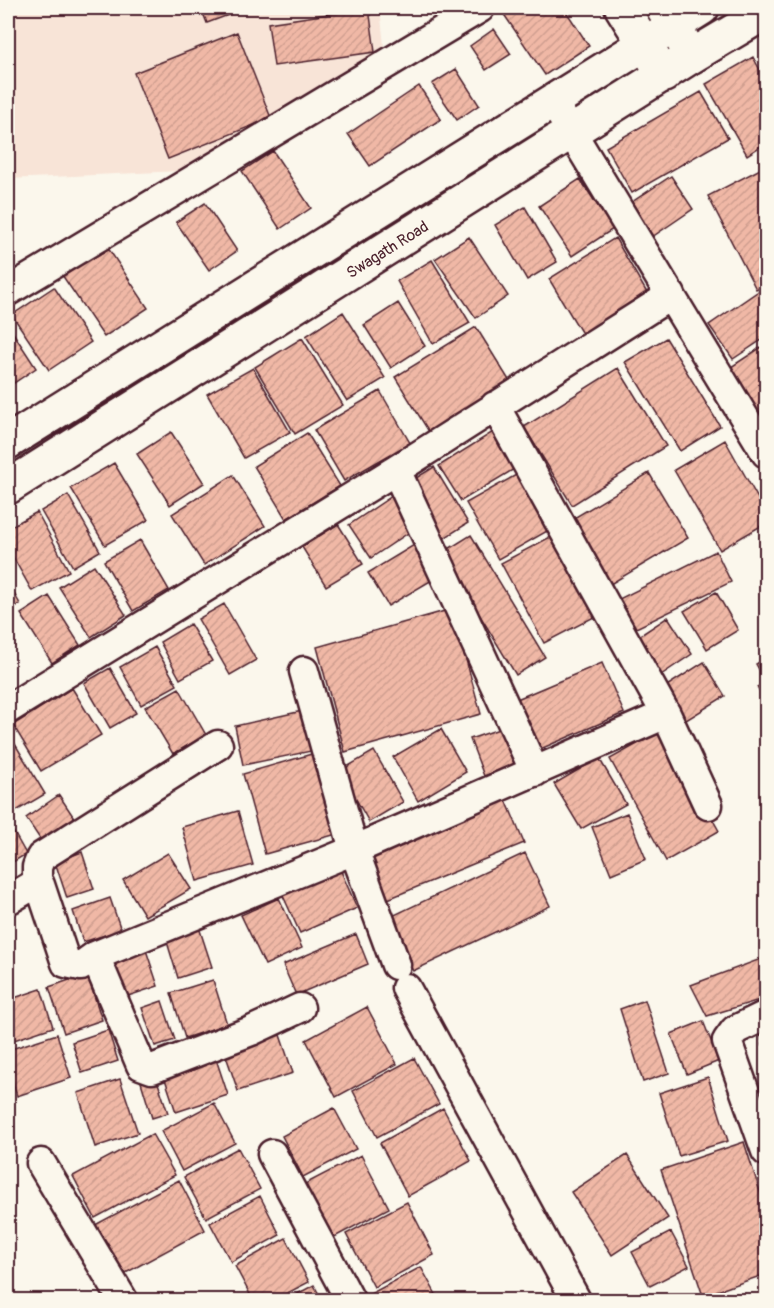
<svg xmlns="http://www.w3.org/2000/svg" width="774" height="1308" font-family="Pangolin,sans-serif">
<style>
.built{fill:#f8e4d7}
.building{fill:url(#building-hatch);stroke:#4a1f2b;stroke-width:1.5}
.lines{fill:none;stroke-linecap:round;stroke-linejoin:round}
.minor-casing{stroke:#4a1f2b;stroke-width:33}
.tertiary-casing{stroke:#4a1f2b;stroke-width:38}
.secondary-casing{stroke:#4a1f2b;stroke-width:38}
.minor{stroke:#fbf7ec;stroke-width:28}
.tertiary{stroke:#fbf7ec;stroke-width:33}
.secondary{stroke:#fbf7ec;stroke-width:33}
.labels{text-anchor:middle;stroke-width:5;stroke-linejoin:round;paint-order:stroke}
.street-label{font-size:16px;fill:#4a1f2b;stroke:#fbf7ec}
</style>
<defs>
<pattern id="building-hatch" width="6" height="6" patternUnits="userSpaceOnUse" patternTransform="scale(1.5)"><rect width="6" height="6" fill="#f0b8a6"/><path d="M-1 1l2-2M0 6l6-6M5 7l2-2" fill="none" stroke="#cf9e8f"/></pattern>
</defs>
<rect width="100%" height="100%" fill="#fbf7ec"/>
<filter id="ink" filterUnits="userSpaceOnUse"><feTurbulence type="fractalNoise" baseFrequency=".0167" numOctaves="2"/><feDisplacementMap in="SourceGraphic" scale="12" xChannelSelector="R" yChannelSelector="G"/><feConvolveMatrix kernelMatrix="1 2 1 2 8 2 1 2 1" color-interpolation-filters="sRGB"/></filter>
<g filter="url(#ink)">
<path class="built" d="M8 8H380L385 55 181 171 8 179Z"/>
<path class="building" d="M201 8H247L207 23Z
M369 8 375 52 274 66 268 23Z
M505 8H564L589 46 545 75 501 10Z
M494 29 511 54 486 70 470 46Z
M237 32 271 118 168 159 134 73Z
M753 57 766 81V143L747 155 706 84Z
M456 69 479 105 457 120 432 84Z
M419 86 441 119 370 166 348 134Z
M701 92 728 138 632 193 606 147Z
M273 151 311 208 280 229 242 171Z
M766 166V284L756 289 708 196Z
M671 176 693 209 652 237 629 204Z
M580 179 613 229 572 256 539 206Z
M205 203 237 251 209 270 176 222Z
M525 207 557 262 527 280 495 225Z
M469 237 508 296 476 318 435 259Z
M615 238 650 298 584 337 549 279Z
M104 242 148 308 104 337 60 272Z
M432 260 470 323 433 344 397 281Z
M766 286V337L733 359 709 325Z
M54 287 91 342 49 370 12 315Z
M398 303 425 346 391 368 364 325Z
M343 312 385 378 347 401 306 336Z
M8 325 36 368 8 387Z
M476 327 512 385 431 435 395 377Z
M302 338 343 405 295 434 255 367Z
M666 338 720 426 680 451 625 362Z
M766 344V412L756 419 725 371Z
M253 368 290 432 244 458 207 394Z
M618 368 666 446 572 505 524 427Z
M380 391 410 443 344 481 314 430Z
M171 432 204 483 170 505 137 454Z
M493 432 516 468 461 501 439 466Z
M307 433 340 486 286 519 254 466Z
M725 440 766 513V523L720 550 674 470Z
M114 463 148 520 105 545 71 488Z
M434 467 468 523 438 542 403 486Z
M649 473 688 538 607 586 569 521Z
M518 474 549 530 498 559 466 503Z
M233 475 265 526 204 565 172 514Z
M68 495 100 551 73 567 41 511Z
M392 496 414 529 371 558 349 525Z
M37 512 69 571 32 591 8 548V528Z
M338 524 363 564 326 586 302 547Z
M556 534 598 615 544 643 501 563Z
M471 535 545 657 516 675 442 553Z
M140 540 169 590 133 611 104 561Z
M419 542 439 576 388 606 368 573Z
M716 551 731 582 632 630 617 600Z
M94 565 126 615 91 637 59 587Z
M8 583 20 604 8 611Z
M716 592 738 630 707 649 684 611Z
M49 596 80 645 52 663 21 614Z
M224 604 256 660 230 675 198 619Z
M452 609 481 714 345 752 317 647Z
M668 617 692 654 655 679 630 642Z
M190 624 212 661 180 679 160 642Z
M155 647 177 685 141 705 120 667Z
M766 658V677L764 678 756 664Z
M704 662 725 696 683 722 662 689Z
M602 663 624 713 538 750 517 699Z
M110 668 136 713 110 728 84 683Z
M766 682V704L757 687Z
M72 688 101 735 41 771 13 725Z
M179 688 206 735 173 754 145 707Z
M307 710 316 750 243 765 235 726Z
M502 728 516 764 484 776 470 739Z
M441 729 466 772 418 801 393 757Z
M663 730 719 831 666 861 610 759Z
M9 734 45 794 8 816V735Z
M374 751 403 802 369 822 340 771Z
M315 753 337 834 265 854 243 774Z
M599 758 626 804 581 829 554 784Z
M59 795 77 822 44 845 26 818Z
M504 795 524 843 388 899 369 851Z
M238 811 253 865 197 881 182 827Z
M627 813 646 859 611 874 592 827Z
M8 822 26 854 8 865Z
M82 852 94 889 67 898 55 862Z
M168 853 191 889 145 916 123 880Z
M525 853 550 906 413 971 388 918Z
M337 862 357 908 300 933 279 887Z
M110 898 121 930 83 942 73 911Z
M279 898 302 948 265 965 241 915Z
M197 921 212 967 178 978 164 932Z
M356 934 368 964 296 995 283 965Z
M144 944 158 986 119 999 105 956Z
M766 957V998L707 1016 691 985Z
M87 974 102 1020 64 1033 49 987Z
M213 980 227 1024 185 1038 171 993Z
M41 989 53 1027 8 1042V1000Z
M645 1000 669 1073 643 1082 620 1009Z
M162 1001 175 1040 155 1046 142 1008Z
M367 1007 397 1064 336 1097 306 1040Z
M703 1021 719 1061 687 1074 671 1034Z
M766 1023V1044L763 1045 759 1024Z
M108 1030 118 1061 82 1073 72 1042Z
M57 1034 71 1078 17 1096 8 1066V1050Z
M280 1035 293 1073 238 1091 225 1053Z
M215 1056 228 1095 176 1112 163 1073Z
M414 1058 439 1104 377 1137 353 1091Z
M156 1077 168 1113 152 1118 141 1082Z
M708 1077 728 1141 679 1156 659 1093Z
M120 1079 138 1133 95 1147 78 1093Z
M214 1103 235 1143 182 1171 161 1131Z
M334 1108 356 1149 303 1177 282 1136Z
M443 1108 471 1161 408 1196 380 1143Z
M152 1134 175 1175 95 1218 73 1176Z
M744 1142 766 1210V1274L703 1296 661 1170Z
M238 1148 260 1189 206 1218 184 1177Z
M361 1155 389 1208 329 1240 301 1186Z
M627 1155 668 1218 612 1255 571 1192Z
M179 1180 205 1230 122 1275 95 1225Z
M260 1196 280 1235 231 1262 210 1223Z
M407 1202 434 1255 374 1287 346 1234Z
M671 1232 689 1266 650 1286 632 1252Z
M286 1238 309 1282 274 1300H253L235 1266Z
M421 1267 439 1300H359Z
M314 1285 322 1300H286Z"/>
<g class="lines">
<defs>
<path id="minor" d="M552 100 766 453
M8 291 480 8
M495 406 666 714
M396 470 535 772
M304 671 354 850 396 965
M8 709 396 470 671 295
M37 884V867L41 857 218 745
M8 900 35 884 40 885 66 963 81 966 95 956 354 850 666 714 708 805
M95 956 141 1065 152 1069 251 1031 300 1008
M406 988 576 1300
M766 1015 735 1030 727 1041 766 1151
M272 1154 350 1300
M41 1163 123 1300"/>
<path id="tertiary" d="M622 8 664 75
M663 8 692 56"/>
<path id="secondary" d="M8 442 702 8
M8 487 692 56 766 12"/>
</defs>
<use href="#minor" class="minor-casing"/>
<use href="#tertiary" class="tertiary-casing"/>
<use href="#secondary" class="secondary-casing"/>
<use href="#minor" class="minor"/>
<use href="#tertiary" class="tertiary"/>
<use href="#secondary" class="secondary"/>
</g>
</g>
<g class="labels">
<g class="street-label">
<text transform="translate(387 249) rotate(-32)" y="6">Swagath Road</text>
</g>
</g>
<rect width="774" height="1308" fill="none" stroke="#fbf7ec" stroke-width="30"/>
<rect x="15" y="15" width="744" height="1278" fill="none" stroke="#4a1f2b" stroke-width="2" filter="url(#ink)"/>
</svg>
